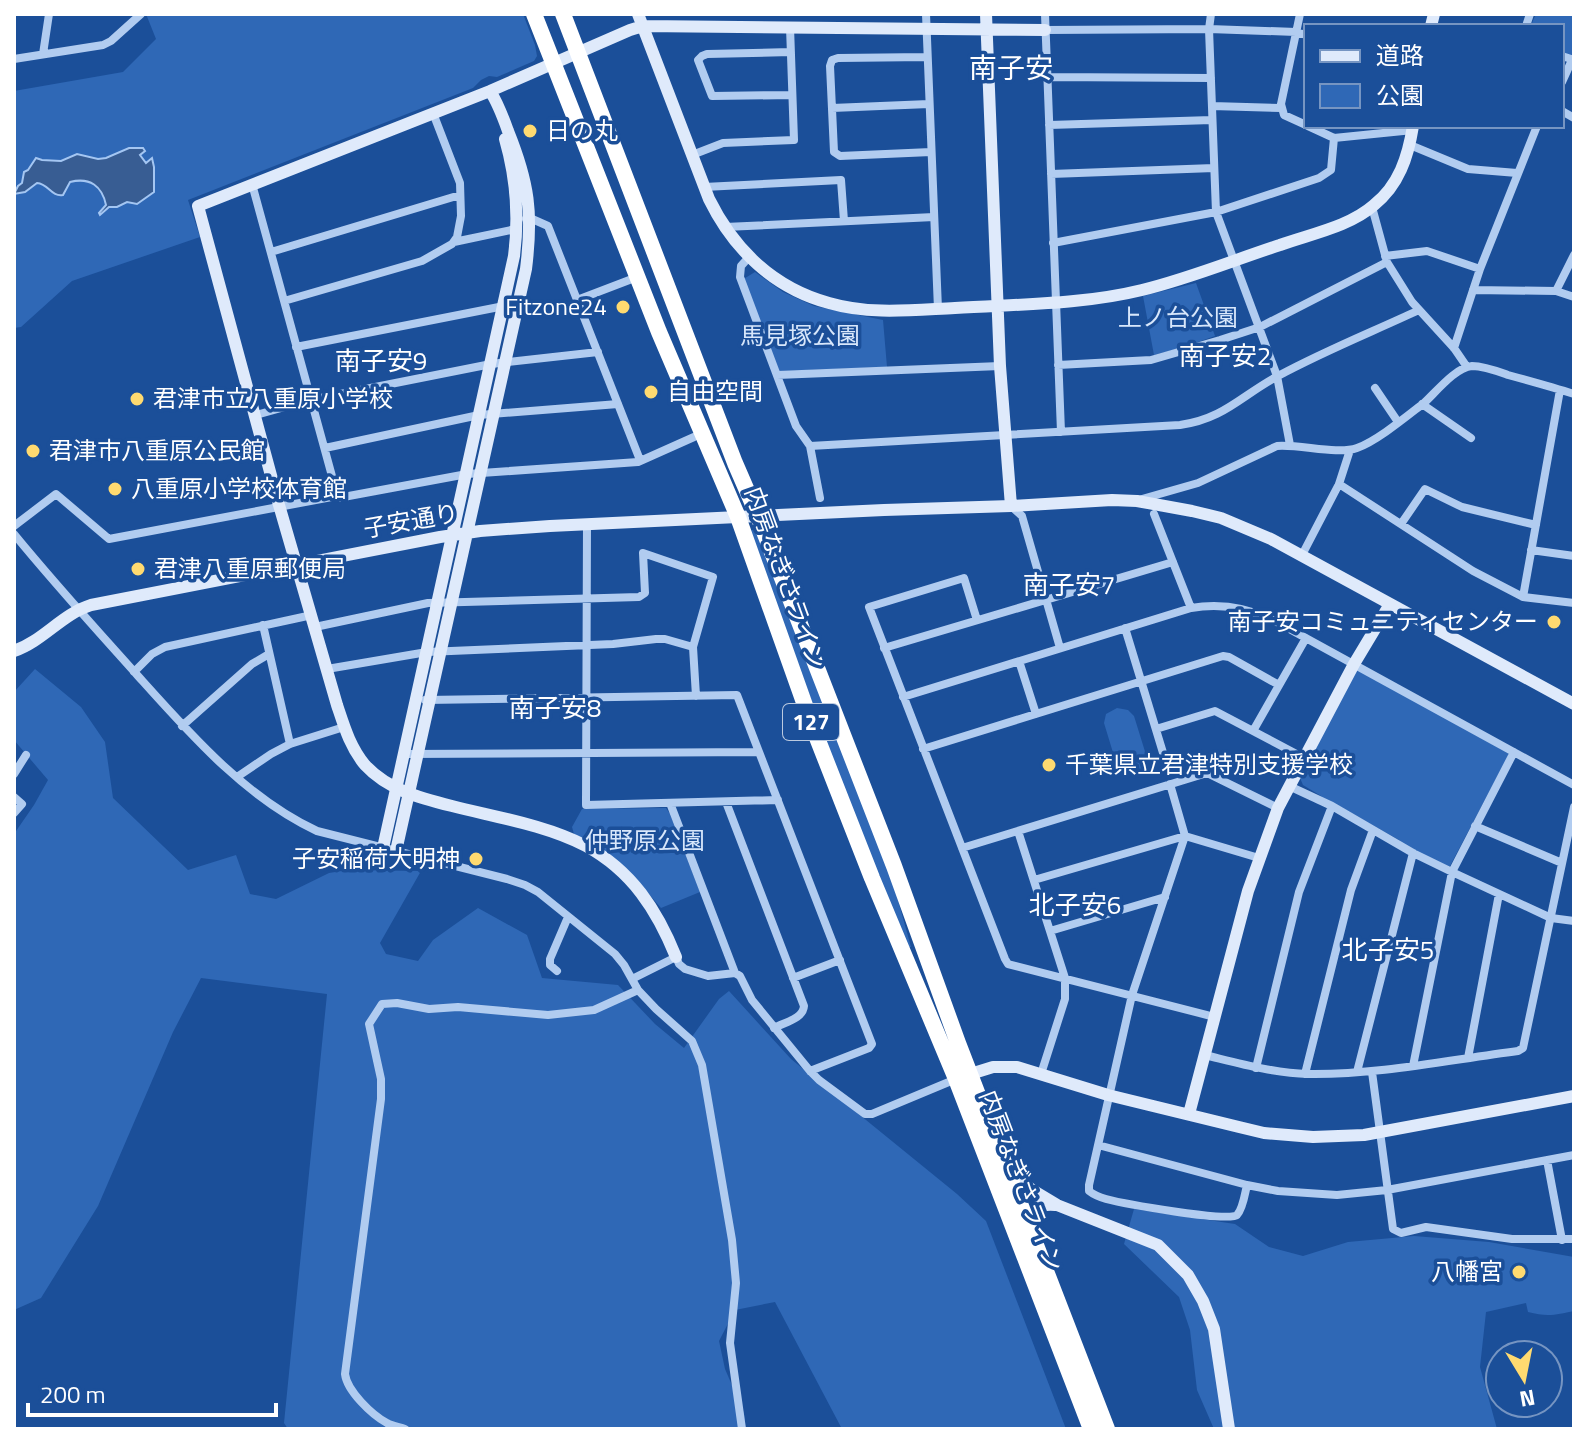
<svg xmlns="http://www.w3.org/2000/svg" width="1588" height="1443" font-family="'Titillium Web','Noto Sans JP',sans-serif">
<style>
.green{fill:#2f68b6}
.water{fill:#385d93;stroke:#a4c6f2;stroke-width:2}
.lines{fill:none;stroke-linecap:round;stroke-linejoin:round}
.street{stroke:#b1ccf0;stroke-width:8}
.secondary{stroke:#dfeafb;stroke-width:12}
.highway{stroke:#fff;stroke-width:16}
.poi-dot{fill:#ffda70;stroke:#1b4f99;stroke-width:3}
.labels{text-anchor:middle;stroke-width:7;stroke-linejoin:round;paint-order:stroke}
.shield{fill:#1b4f99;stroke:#bbcae0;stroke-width:2}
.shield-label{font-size:22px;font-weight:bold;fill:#fff}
.poi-label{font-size:24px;fill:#fff;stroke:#1b4f99;text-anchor:start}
.park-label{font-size:24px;fill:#d8e7fb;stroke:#1b4f99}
.street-label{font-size:24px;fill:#fff;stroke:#1b4f99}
.neighbourhood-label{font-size:26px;fill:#fff;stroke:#1b4f99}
.quarter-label{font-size:28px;fill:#fff;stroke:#1b4f99}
</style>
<rect width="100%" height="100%" fill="#1b4f99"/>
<path class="green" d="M146 14H523L535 45 537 56 534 61 497 77 489 76 481 80 473 88 188 200 200 237 72 281 21 327 14 328V91L123 72 156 39Z
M1536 14H1574V57L1562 52V26H1533L1532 23Z
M755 272 783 292 814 306 883 320 887 367 780 371 777 369 742 280Z
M1196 283 1215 336 1184 347 1154 355 1143 296Z
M755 529 889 868 911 947H909L870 861 750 531Z
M35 669 81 707 105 742 113 798 188 870 236 855 250 894 276 899 329 873 348 870 421 871 380 943 386 954 418 961 433 940 478 908 527 935 542 978 618 985 655 1024 684 1048 719 999 729 991 791 1059 957 1194 986 1221 1066 1429H842L775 1302 735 1310 719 1341 725 1369 744 1413 746 1429H288L284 1423 327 994 201 978 173 1032 98 1206 41 1298 14 1310V834L34 805 48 780 14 740V692Z
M1358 669 1508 753V756L1450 866 1447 868 1400 844 1399 840 1332 802 1325 801 1321 796 1303 785 1300 778 1353 672Z
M1117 708 1128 710 1134 716 1147 758 1142 768 1132 774 1118 769 1104 723 1106 714Z
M666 808 670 814 700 892 661 908 627 869 574 834 572 827 582 809Z
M1134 1209 1235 1224 1269 1247 1303 1256 1348 1242 1414 1236 1489 1242 1574 1257V1311C1556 1315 1547 1317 1528 1312L1526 1303 1486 1312 1480 1367 1497 1429H1214L1197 1390 1190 1330 1179 1297 1124 1244Z"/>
<path class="water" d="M129 148H143L145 151 140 155 146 163 152 158 154 167V192L137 204 127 202 117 207H109L100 215 99 213 106 205C102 186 90 177 70 182L63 195C51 197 49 184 37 183L25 192 14 194 18 186 22 183 24 172 28 170 36 158 42 160 61 161 77 154 98 159 106 158Z"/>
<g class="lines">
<path class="street" d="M926 14 938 309
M1045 14 1061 432
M1211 14 1209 29 1216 212 1277 376 1290 445
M1300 14 1281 104 1284 115 1306 125
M1526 26 1530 14
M1045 30 1209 29 1296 32 1306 35
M791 52 707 54 702 56 698 60 712 96 792 95
M43 54 49 14
M1562 56 1574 60
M927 57 838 58 832 60 830 66 834 152 840 156 931 152
M14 59 103 45 111 41 141 14
M1047 77 1211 78
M1562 82 1572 60
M1212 106 1281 108
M832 108 929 104
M1562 111 1574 118
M1049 125 1212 120
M1308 126 1334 138 1413 130
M1410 145 1468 169 1517 173
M692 155 723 143 794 140 790 27
M1051 174 1214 168
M252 184 338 498 467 474 638 462 694 437
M704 187 841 180 844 221
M1372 207 1387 262 1412 302 1454 348 1467 367
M526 219 530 218 548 226 640 460
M725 227 934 217
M454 242 516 229
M1053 243 1216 212 1319 178 1331 170 1334 138
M271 252 460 195
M1385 256 1427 251 1480 269
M749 257 741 266 740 277 796 426 810 446 820 498
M1473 290 1556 291 1574 297
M1556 291 1574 255
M577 300 632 279
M284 301 422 261 452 244 457 237 461 216 460 183 433 113
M296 347 504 306 518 305
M1454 348 1480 269 1537 126
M1058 365 1151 360 1220 340 1260 327 1387 262
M777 375 1000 366
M1375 388 1398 422
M1422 404 1471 438
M256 415 310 400 491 364 598 352
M810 446 1180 425C1224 419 1242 395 1278 376 1324 351 1372 332 1419 310
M325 448 479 415 618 404
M1339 484 1473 571 1523 597 1574 603
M1142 499 1198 483 1277 446C1300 444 1337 455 1357 448 1377 441 1407 416 1424 403 1436 392 1456 367 1472 366 1484 366 1497 371 1508 375 1530 381 1552 387 1574 394
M1011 506 1022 516 1060 648
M1154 514 1191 608
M587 524 586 805 778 800
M1401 524 1425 489 1462 507 1536 525
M14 526 56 494 109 539 337 496
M14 534C54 583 96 629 138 676 190 734 246 798 317 831L507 879 525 885 538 892 615 954 624 965 638 990 656 1009 692 1041 702 1065 732 1240 736 1283 730 1343 742 1429
M1531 550 1574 556
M1302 555 1339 484 1350 450
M1523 597 1560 390
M977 620 964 578 869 607 1005 959 1008 964 1215 1017
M263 625 290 744
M315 627 428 603 639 597 645 593 643 553 713 577 693 647 696 696
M1125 628 1164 756
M884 648 1173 562
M1019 661 1036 714
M327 669 427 652 613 644 656 639H665L693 647
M134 672 152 654 165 647 312 615
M903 697 1191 608C1220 603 1246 607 1273 620L1574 785
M425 700 737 695 872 1044 869 1048 810 1071
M182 726 252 664 269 654
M1156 729 1215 711 1304 758
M1253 731 1306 638
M923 749 1223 656 1229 657 1279 685
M404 754 759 752
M14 774 26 755
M237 777 271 754 290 744 344 727
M1170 784 1185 836 1132 995 1089 1185V1191C1094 1195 1099 1197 1106 1199 1121 1203 1230 1223 1237 1215 1243 1209 1245 1193 1247 1185
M1289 786 1332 806 1413 853 1452 872 1551 918 1574 921
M14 797 22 804 14 813
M726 802 804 1006C803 1019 785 1022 774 1028
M670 803 735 973
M1475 826 1562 863
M1018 831 1065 978V999L1041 1074
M962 848 1207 773 1278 808
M1034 880 1185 836 1259 858
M1050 931 1165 897
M557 971 550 965V959L568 917
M793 978 840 960
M632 979 676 957 679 964 685 969 708 976 735 973 740 976 752 1000 810 1071 819 1080 865 1114H872L956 1079
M1205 1055C1238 1063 1273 1073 1308 1074 1379 1075 1448 1060 1518 1051L1523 1048 1574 807
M1468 1058 1499 894
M1413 1066 1452 872 1514 752
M1256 1068 1299 892 1332 806
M1357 1072 1413 853
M1372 1072 1393 1229 1401 1233 1426 1227 1512 1239H1574
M1305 1074 1351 890 1373 830
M1098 1145 1247 1185 1278 1191 1337 1195 1387 1190 1574 1155
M1547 1160 1562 1240
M405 1429C399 1427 392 1426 387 1423 372 1415 347 1391 345 1374L381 1099V1079L369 1024 382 1004 397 1003 429 1009 458 1007 548 1015 594 1010 638 990"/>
<path class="secondary" d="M638 14 709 199C734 250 774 288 829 303 870 315 912 310 955 308 1017 304 1081 305 1142 290 1188 279 1234 260 1280 245 1310 234 1349 227 1374 205 1399 185 1408 157 1413 126
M986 14 1000 366 1011 506
M1431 26 1434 14
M14 651C43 641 62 614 91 605L440 537 480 531 550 526 884 510 1011 506 1112 500 1137 501 1192 511 1221 518 1271 539 1574 704
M383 848 514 256C519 217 516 177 505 139
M396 851 526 269C533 213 529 183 508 131 503 117 498 103 490 91
M676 957C657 910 632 871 586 846 546 825 495 817 452 806 420 798 388 790 365 765 350 747 344 726 337 705L279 505 198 206 490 91 630 30 643 26 1045 30
M964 1076 993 1067H1017L1108 1095 1239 1127 1264 1133 1313 1137 1364 1135 1574 1096
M1189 1114 1248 891 1278 808 1354 664 1390 604
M1009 1171 1032 1190 1057 1205 1158 1245 1188 1275 1203 1301 1214 1329 1229 1429
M1027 1222C1030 1207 1041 1204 1055 1205"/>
<path class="highway" d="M534 14 659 332 738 517 812 725 872 878 956 1079 1091 1429
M563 14 735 463 758 516 894 866 958 1043 1107 1429"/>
</g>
<g class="poi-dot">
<circle cx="530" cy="131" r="8"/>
<circle cx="623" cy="307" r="8"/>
<circle cx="651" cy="392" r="8"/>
<circle cx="137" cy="399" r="8"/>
<circle cx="33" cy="451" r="8"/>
<circle cx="115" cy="489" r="8"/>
<circle cx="138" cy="569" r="8"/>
<circle cx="1554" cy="622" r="8"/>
<circle cx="1049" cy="765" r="8"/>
<circle cx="476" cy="859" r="8"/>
<circle cx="1519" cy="1272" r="8"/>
</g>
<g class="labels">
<rect class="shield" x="783" y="704" width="56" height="36" rx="6"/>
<g class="shield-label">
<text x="811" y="730">127</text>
</g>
<g class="poi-label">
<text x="546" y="139">日の丸</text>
<text x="607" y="315" text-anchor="end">Fitzone24</text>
<text x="667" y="400">自由空間</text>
<text x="153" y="407">君津市立八重原小学校</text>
<text x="49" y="459">君津市八重原公民館</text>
<text x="131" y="497">八重原小学校体育館</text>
<text x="154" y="577">君津八重原郵便局</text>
<text x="1538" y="630" text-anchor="end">南子安コミュニティセンター</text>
<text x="1065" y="773">千葉県立君津特別支援学校</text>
<text x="460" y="867" text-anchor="end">子安稲荷大明神</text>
<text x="1503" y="1280" text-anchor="end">八幡宮</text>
</g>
<g class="park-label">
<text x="1178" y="326">上ノ台公園</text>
<text x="800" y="344">馬見塚公園</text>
<text x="645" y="849">仲野原公園</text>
</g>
<g class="street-label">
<text transform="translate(411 521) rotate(-10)" y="8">子安通り</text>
<text transform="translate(785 578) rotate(70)" y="8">内房なぎさライン</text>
<text transform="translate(1021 1181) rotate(69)" y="8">内房なぎさライン</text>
</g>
<g class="neighbourhood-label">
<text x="1225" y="365">南子安2</text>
<text x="381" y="370">南子安9</text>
<text x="1069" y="594">南子安7</text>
<text x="555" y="717">南子安8</text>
<text x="1075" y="914">北子安6</text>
<text x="1388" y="959">北子安5</text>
</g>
<g class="quarter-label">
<text x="1011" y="78">南子安</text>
</g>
</g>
<rect width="1588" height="1443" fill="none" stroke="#ffffff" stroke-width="32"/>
<rect x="1304" y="24" width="260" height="104" fill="#1b4f99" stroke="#7695c2" stroke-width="2"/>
<rect x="1320" y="50" width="40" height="12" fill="#dfeafb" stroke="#7695c2" stroke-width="2"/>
<text x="1376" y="64" font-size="24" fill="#ffffff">道路</text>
<rect x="1320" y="84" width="40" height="24" fill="#2f68b6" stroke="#7695c2" stroke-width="2"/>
<text x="1376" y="104" font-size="24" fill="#ffffff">公園</text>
<g transform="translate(1524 1379) rotate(170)"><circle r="38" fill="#1b4f99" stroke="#7695c2" stroke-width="2"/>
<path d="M0-6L14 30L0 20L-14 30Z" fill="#ffda70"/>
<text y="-12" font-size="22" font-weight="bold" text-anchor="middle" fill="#ffffff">N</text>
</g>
<path d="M28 1403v12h248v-12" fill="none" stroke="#ffffff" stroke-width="4"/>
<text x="40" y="1403" font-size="24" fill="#ffffff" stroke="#1b4f99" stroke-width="6" paint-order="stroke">200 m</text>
</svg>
